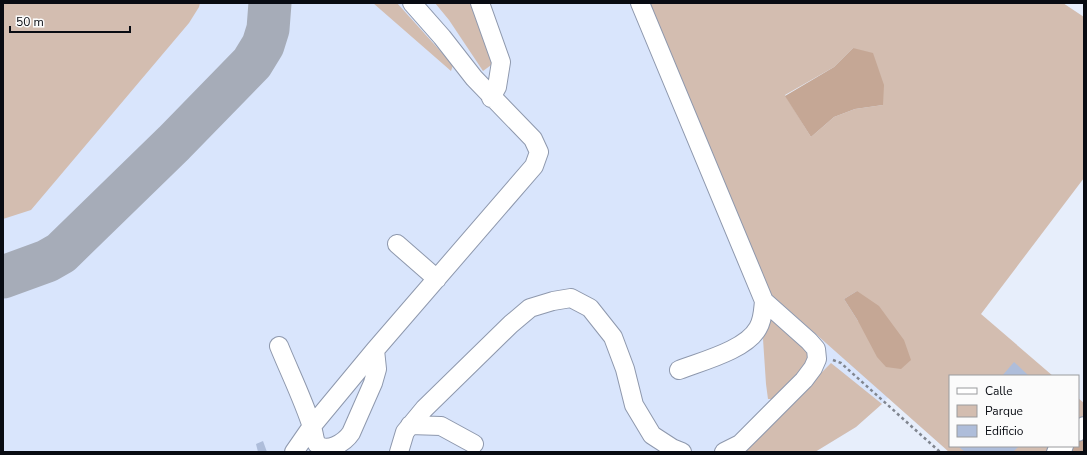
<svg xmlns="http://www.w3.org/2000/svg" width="1087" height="455" font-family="'Nunito Sans',sans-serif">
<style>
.built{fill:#d9e5fc}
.green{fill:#d3bdb0;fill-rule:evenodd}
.forest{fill:#c5a795}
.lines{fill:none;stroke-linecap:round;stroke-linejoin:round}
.taxiway{stroke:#a6acb8;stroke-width:43}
.building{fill:#aebdda}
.minor-casing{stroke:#8e98ad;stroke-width:20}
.path{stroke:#818690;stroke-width:2.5;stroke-dasharray:3 3;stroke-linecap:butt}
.minor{stroke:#fff;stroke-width:18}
</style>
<rect width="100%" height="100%" fill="#e7eefb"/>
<path class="built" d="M3 3H715L774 78 927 362 856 427 815 452H3Z"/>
<path class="green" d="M3 3H200L199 7 189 23 31 210 3 219Z
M373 3H397L453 65 451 71Z
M435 3H473L494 63 483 71 449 20Z
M647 3H1063L1084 17V178L981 314 1053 376H950V446H1055L1049 452H949L765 289ZM853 48 883 105 855 109 834 117 811 137 785 95 834 67ZM857 291 858 321 844 299Z
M775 319 809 352V364L775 399H768L766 384 763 339 768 320Z
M831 363 882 404 856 427 815 452H740L747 448Z
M1078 398 1084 403V414L1078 423Z"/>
<path class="forest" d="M853 48 873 53 884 85 883 105 855 109 834 117 811 137 785 96 834 67Z
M857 291 879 306 904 340 911 360 901 369 886 367 877 357 858 321 844 299Z
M1084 431V452H1064L1071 446H1078V439Z"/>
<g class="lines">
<path class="taxiway" d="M3 277 47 261 61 253 174 143 252 63 263 45 268 29 270 3"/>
</g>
<path class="building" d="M1014 362 1029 376H1002Z
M263 441 267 452H258L256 444Z
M958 446H1019L1013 452H965Z"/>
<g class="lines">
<defs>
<path id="minor" d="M480 3 501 62 497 87 491 98
M640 3 764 301 809 341 816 349 817 359 813 368 804 380 740 444 724 452
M397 244 437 279
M279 346C290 373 303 399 312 427 314 432 314 440 317 444 327 454 345 442 351 433L373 383 377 369 375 350
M679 370C702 361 746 350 758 328 763 320 763 310 764 301
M410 425 441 426 474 444
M1078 432 1084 426
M294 452 312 426 375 350 534 166 539 152 533 139 474 78 442 37 412 3
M399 452 405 432 424 409 511 324 530 308 553 301 571 298 590 308 613 337 625 369 634 405 652 435 672 448 682 452
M1056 452 1064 446"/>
</defs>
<use href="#minor" class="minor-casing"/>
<path class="path" d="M833 360 841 363 940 452"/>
<use href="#minor" class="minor"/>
</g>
<rect width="1087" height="455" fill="none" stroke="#080b12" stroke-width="8"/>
<rect x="949" y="375" width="130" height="72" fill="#fbfbfb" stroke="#9a9b9e"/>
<rect x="957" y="388" width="20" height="6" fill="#ffffff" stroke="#9a9b9e"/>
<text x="985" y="395" font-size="12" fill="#080b12">Calle</text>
<rect x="957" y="405" width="20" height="12" fill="#d3bdb0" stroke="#9a9b9e"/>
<text x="985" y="415" font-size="12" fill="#080b12">Parque</text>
<rect x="957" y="425" width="20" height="12" fill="#aebdda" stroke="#9a9b9e"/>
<text x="985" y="435" font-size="12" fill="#080b12">Edificio</text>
<path d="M10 26v6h120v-6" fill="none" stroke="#080b12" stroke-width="2"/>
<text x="16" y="26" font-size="12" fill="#080b12" stroke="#fbfbfb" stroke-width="3" paint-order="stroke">50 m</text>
</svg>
